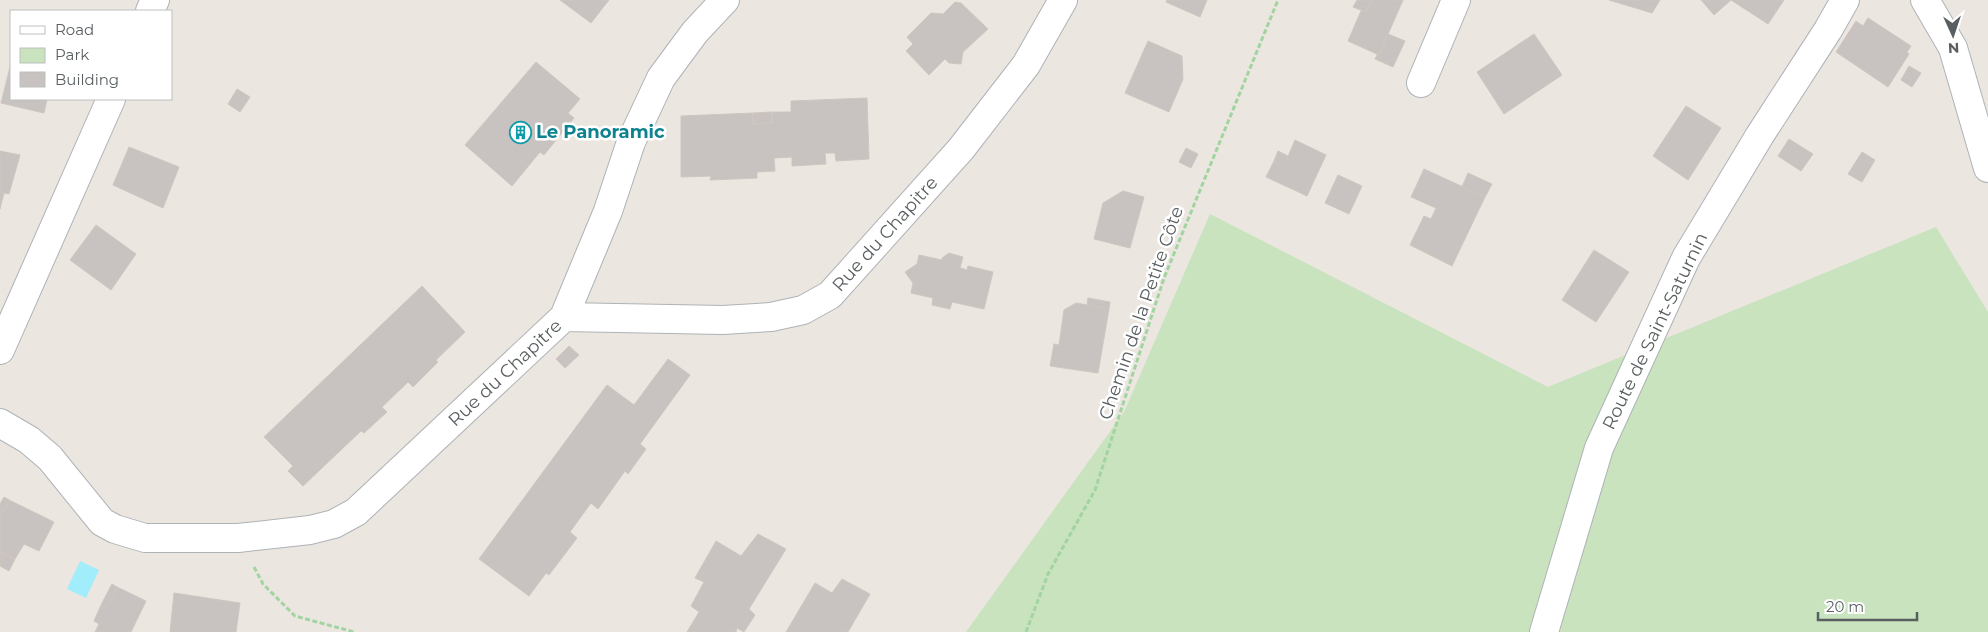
<svg xmlns="http://www.w3.org/2000/svg" width="1988" height="632" font-family="Montserrat,sans-serif">
<style>
.green{fill:#c8e3bd}
.water{fill:#a1edfb}
.building{fill:#c8c3c0;stroke:#d0c6bf}
.lines{fill:none;stroke-linecap:round;stroke-linejoin:round}
.minor-casing{stroke:#aeb3b6;stroke-width:30}
.path{stroke:#a2d4a1;stroke-width:3;stroke-dasharray:5 2.5;stroke-linecap:butt}
.minor{stroke:#fff;stroke-width:28}
.labels{text-anchor:middle;stroke-width:5;stroke-linejoin:round;paint-order:stroke}
.culture-label{font-size:18px;font-weight:bold;fill:#0d838f;stroke:#fff;text-anchor:start}
.street-label{font-size:18px;fill:#595f61;stroke:#fff}
</style>
<rect width="100%" height="100%" fill="#ebe6e0"/>
<path class="green" d="M1210 214 1548 387 1936 227 1988 312V632H966L1124 412Z"/>
<path class="water" d="M80 561 99 570 86 598 67 589Z"/>
<path class="building" d="M560 0H609L591 23Z
M1167 0H1207L1200 17 1166 2Z
M1357 0H1372L1366 12 1353 7Z
M1372 0H1403L1379 55 1348 41 1361 11 1366 12Z
M1609 0H1660L1652 13Z
M1701 0H1731L1714 15Z
M1731 0H1784L1768 24Z
M955 2 961 3 988 29 963 52 961 64 949 63 945 59 929 75 906 51 913 44 907 37 931 13 943 14Z
M1868 18 1911 46 1907 52 1909 54 1888 87 1836 52 1856 21 1863 26Z
M1388 34 1405 41 1393 67 1375 59Z
M1534 34 1562 75 1504 114 1477 72Z
M1148 41 1182 56 1183 79 1169 112 1125 93Z
M536 62 580 99 568 113 574 118 544 155 540 152 512 186 465 145Z
M11 63V99H47L44 113 1 103Z
M1909 66 1921 73 1912 87 1901 80Z
M237 89 250 97 240 112 228 104Z
M867 98 869 159 836 161 835 153H825L826 164 792 166V157L774 158 775 171 757 172V178L710 180 711 176 681 177V116L753 113V124L772 123V112H791V101Z
M1686 106 1721 128 1688 180 1653 156Z
M772 112V123L753 124V113Z
M1789 139 1813 154 1801 171 1778 156Z
M1295 140 1326 155 1307 196 1266 177 1274 161 1284 166Z
M129 147 179 167 163 208 113 185Z
M1186 148 1198 154 1191 168 1179 162Z
M0 151 20 155 9 194 4 193 0 209Z
M1278 151 1288 156 1284 166 1274 161Z
M1862 152 1875 160 1862 182 1848 174Z
M1424 169 1485 197 1452 266 1410 245 1424 216 1431 219 1436 208 1411 197Z
M1468 173 1492 184 1485 197 1462 187Z
M1338 175 1362 186 1349 214 1325 203Z
M1123 191 1144 197 1130 248 1094 239 1103 203Z
M96 225 136 254 111 290 70 260Z
M1594 250 1629 272 1596 322 1562 300Z
M949 253 963 257 960 268 967 270 968 266 993 272 984 309 952 302 950 309 932 305 933 298 911 293 913 283 905 272 917 264 919 255 942 260V258Z
M422 286 465 332 436 360 438 362 413 387 408 382 382 407 387 412 364 433 361 431 303 486 288 471 293 466 264 437Z
M1088 298 1110 302 1109 309 1087 305Z
M1076 303 1109 309 1098 373 1050 366 1054 344 1059 345 1064 310Z
M569 346 579 355 565 368 556 359Z
M668 359 690 375 640 444 646 449 628 474 625 471 598 509 591 503 570 532 577 538 549 575 546 573 529 596 479 559 607 385 634 405Z
M4 497 9 500 0 517V504Z
M9 500 54 522 39 551 24 544 15 559 0 552V517Z
M758 534 786 549 749 609 755 615 744 632 737 628 736 632H687L699 612 691 606 704 582 695 578 716 541 741 556Z
M0 552 15 559 9 571 0 566Z
M842 579 870 594 848 632H786L815 583 832 593Z
M112 584 117 587 107 608 101 605Z
M117 587 146 601 131 632H95L99 624 94 621 101 605 107 608Z
M174 593 240 603 236 632H170Z"/>
<g class="lines">
<defs>
<path id="minor" d="M1925 0 1953 48 1988 168
M150 11 155 0
M1421 83 1456 0
M564 317 608 211 631 142 661 78 695 32 725 0
M0 350 111 99
M0 423 29 440 50 458 102 522 115 529 145 538H238L310 530 334 524 356 512 564 317 723 320 771 317 803 310 830 295 961 149 1026 65 1063 0
M1544 632 1599 448 1686 258 1760 135 1828 30 1845 0"/>
</defs>
<use href="#minor" class="minor-casing"/>
<path class="path" d="M254 567 263 584 295 616 354 632
M1026 632 1048 574 1095 490 1164 278 1278 0"/>
<use href="#minor" class="minor"/>
</g>
<defs>
<symbol id="building-ring" viewBox="-11 -11 22 22"><circle r="9.5" fill="#fff" stroke="#0f9aa8" stroke-width="1.5"/><path d="M-4-6H4V6H1V3H-1V6H-4ZM-2.5-4.3h1.7v1.8h-1.7ZM.8-4.3h1.7v1.8H.8ZM-2.5-1h1.7V.8h-1.7ZM.8-1h1.7V.8H.8Z" fill="#0f9aa8"/></symbol>
</defs>
<g fill-rule="evenodd">
<use href="#building-ring" x="508" y="120" width="25" height="25"/>
</g>
<g class="labels">
<g class="culture-label">
<text x="536" y="138">Le Panoramic</text>
</g>
<g class="street-label">
<text transform="translate(885 234) rotate(-48)" y="6">Rue du Chapitre</text>
<text transform="translate(1141 313) rotate(-71)" y="6">Chemin de la Petite Côte</text>
<text transform="translate(1655 331) rotate(-64)" y="6">Route de Saint-Saturnin</text>
<text transform="translate(505 373) rotate(-43)" y="6">Rue du Chapitre</text>
</g>
</g>
<rect x="10" y="10" width="162" height="90" fill="#ffffff" stroke="#bdbfc0"/>
<rect x="20" y="26" width="25" height="8" fill="#ffffff" stroke="#bdbfc0"/>
<text x="55" y="35" font-size="15" fill="#595f61">Road</text>
<rect x="20" y="48" width="25" height="15" fill="#c8e3bd" stroke="#bdbfc0"/>
<text x="55" y="60" font-size="15" fill="#595f61">Park</text>
<rect x="20" y="72" width="25" height="15" fill="#c8c3c0" stroke="#bdbfc0"/>
<text x="55" y="85" font-size="15" fill="#595f61">Building</text>
<g transform="translate(1953 35) rotate(177)" stroke="#ffffff" stroke-width="4" paint-order="stroke">
<path d="M0-4L9 19L0 12L-9 19Z" fill="#595f61"/>
<text y="-8" font-size="14" font-weight="bold" text-anchor="middle" fill="#595f61">N</text>
</g>
<path d="M1818 612v8h99v-8" fill="none" stroke="#595f61" stroke-width="2.5"/>
<text x="1826" y="612" font-size="15" fill="#595f61" stroke="#ffffff" stroke-width="4" paint-order="stroke">20 m</text>
</svg>
